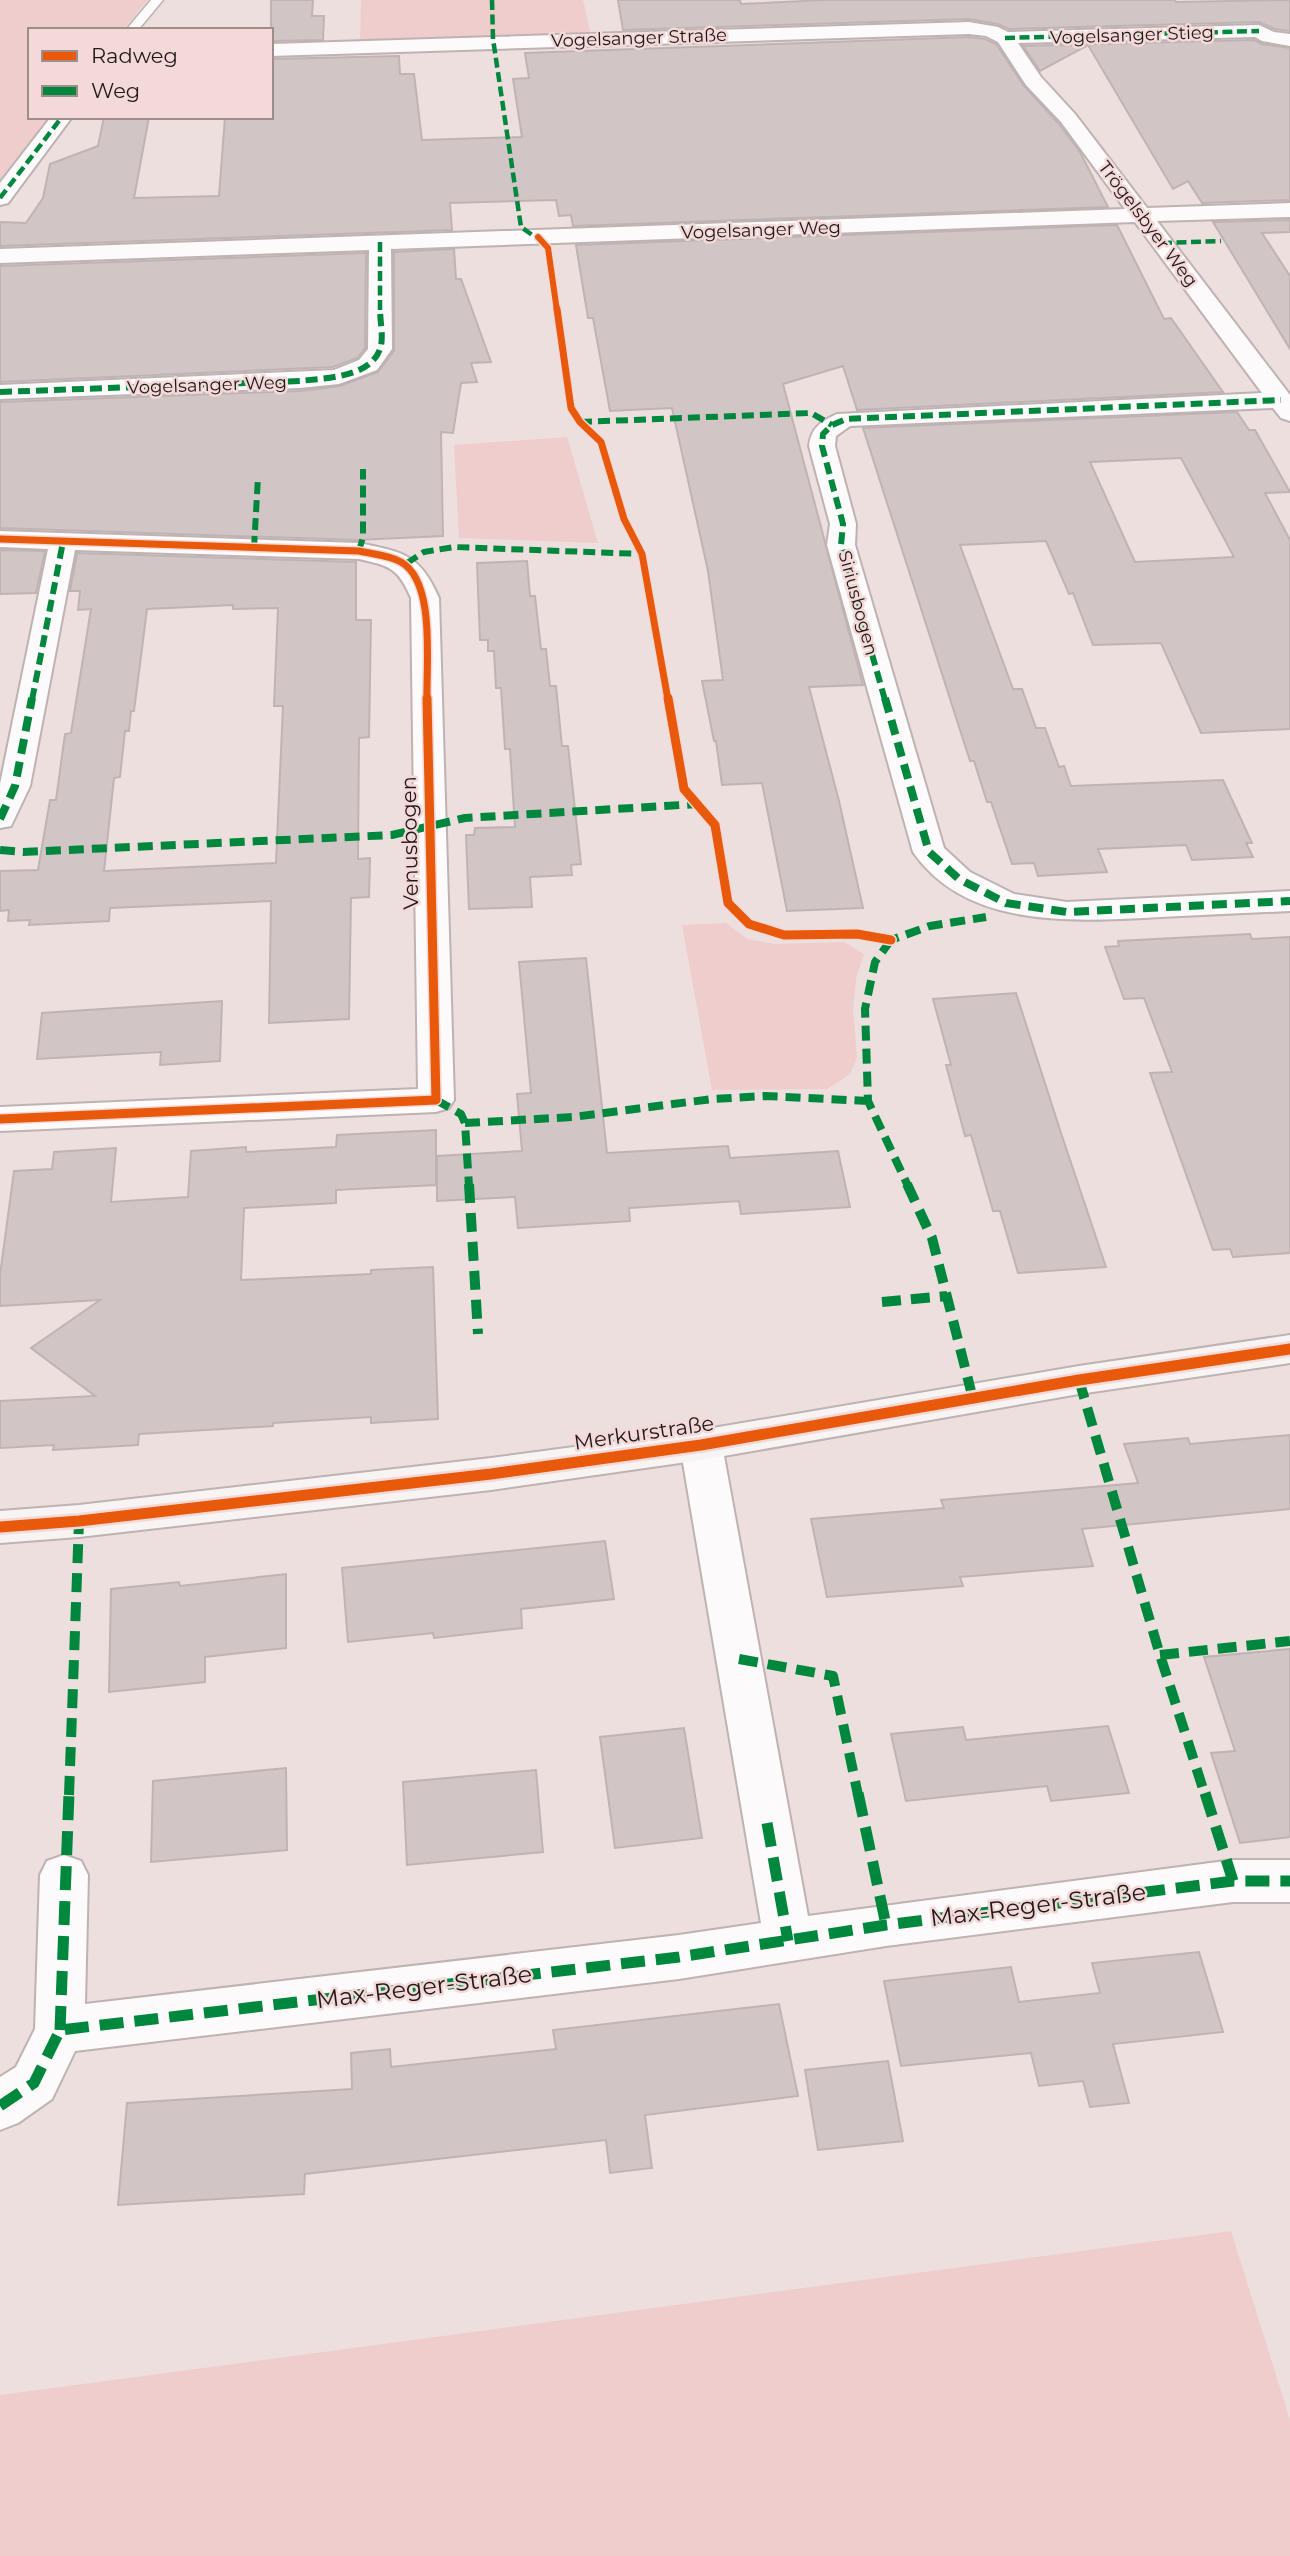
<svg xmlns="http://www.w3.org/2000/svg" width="1290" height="2556" font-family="Montserrat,sans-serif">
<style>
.green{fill:#eecdcc}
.building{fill:#d1c6c5;stroke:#bfb4b3;stroke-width:2;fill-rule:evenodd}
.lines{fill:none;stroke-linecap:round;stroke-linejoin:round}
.lane-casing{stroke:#beb2b2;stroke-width:3}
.street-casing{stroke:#beb2b2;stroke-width:4}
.secondary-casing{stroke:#beb2b2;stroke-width:4}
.lane{fill:#fcfafa;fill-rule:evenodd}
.street{fill:#fcfafa;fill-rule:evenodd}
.secondary{fill:#f9f4f4;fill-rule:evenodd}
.quiet-far4{stroke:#00873e;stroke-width:4.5;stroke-dasharray:10 4.5;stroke-linecap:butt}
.quiet-far3{stroke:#00873e;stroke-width:6;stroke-dasharray:12 6;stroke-linecap:butt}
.quiet-far2{stroke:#00873e;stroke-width:8;stroke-dasharray:15 8;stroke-linecap:butt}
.quiet-far1{stroke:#00873e;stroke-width:10;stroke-dasharray:19 10;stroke-linecap:butt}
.quiet{stroke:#00873e;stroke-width:11;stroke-dasharray:24 11;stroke-linecap:butt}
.cycleway-far3-casing{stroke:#f3d9d8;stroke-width:9}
.cycleway-far2-casing{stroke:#f3d9d8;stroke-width:10}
.cycleway-far1-casing{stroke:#f3d9d8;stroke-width:12}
.cycleway-casing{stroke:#f3d9d8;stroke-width:16}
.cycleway-far3{stroke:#e8590c;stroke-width:6}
.cycleway-far2{stroke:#e8590c;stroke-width:7}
.cycleway-far1{stroke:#e8590c;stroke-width:9}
.cycleway{stroke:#e8590c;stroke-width:11}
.labels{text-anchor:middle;stroke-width:5;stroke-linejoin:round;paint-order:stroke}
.far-street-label{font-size:18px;fill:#211818;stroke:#f3d9d8}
.street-label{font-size:21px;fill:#211818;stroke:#f3d9d8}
.near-street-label{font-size:24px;fill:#211818;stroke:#f3d9d8}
</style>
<rect width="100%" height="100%" fill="#eddfde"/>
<path class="green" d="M0 0H148L123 30H30V117H52L0 183Z
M361 0H583L591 35 360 42Z
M567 437 598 543 459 538 454 445Z
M726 923 747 939 775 944 844 942 864 954 856 979 853 1010 857 1058 850 1074 827 1089 712 1090 682 925Z
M1231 2231 1290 2420V2556H0V2395Z"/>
<path class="building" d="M271 0H313L312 16H324L323 40 271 41Z
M618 0H740L741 4 825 0H1175L1176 2 1290 0V31L1275 29 1259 22 1009 29 998 24 969 19 623 30Z
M969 37 985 39 996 44 1024 86 1059 124 1080 152 1108 207 573 226 571 215 559 216 556 200 450 203 452 230 0 246V222L26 223 43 198 50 164 98 146 104 117H149L134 198 219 196 225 117H271V59L399 56 400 74H414L422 140 522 137 513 79 529 78 525 53Z
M1254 40 1262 44 1290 48V200L1202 203 1188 181 1173 189 1088 45 1040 71 1023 46Z
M1290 220V232L1262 233 1290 276V349L1213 222Z
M1117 225 1164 319 1171 318 1223 392 857 410 843 366 783 384 863 685 809 687 839 801 863 908 787 911 762 783 722 785 716 741H714L702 681 723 680 708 571 672 408 610 411 593 318H588L576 245Z
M454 249 456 279H461L491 362 471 363 477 382 461 383 453 433 441 432 443 536 356 540 0 528V402L300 391 340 386 378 372 394 351V252Z
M366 253 365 348 357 358 333 367 0 382V266Z
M1237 412 1249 430H1255L1290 492 1265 493 1290 540V729L1201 733 1161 643 1093 645 1073 593 1069 594 1046 541 960 545 1013 689H1022L1036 728H1045L1059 767 1064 766 1071 786 1223 780 1252 843H1246L1253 857 1192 860 1186 845 1098 849 1107 872 1038 876 1034 863 1012 864 991 802H987L974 761H970L863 428ZM1181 458 1234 557 1135 562 1090 462Z
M0 550 45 551 36 593 0 594Z
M77 553 356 562V620H371L369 737 359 738 358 859 370 858 369 897 351 898 349 1019 269 1023 271 901 110 908 109 921 29 925 30 920 8 921 9 910 0 911V871L38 870 50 800H56L65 734 71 733 91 609 78 610 80 591H70ZM233 605V609L278 608 274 706H283L276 863 104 871 114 778 120 777 125 731H129L131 711H134L147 609Z
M527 561 530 596H535L541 649H546L550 686H556L562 746H568L581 864 571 865 572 875 530 877 532 907 469 909 466 835H474L475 828 515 827 510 749H505L501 688H496L494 651H488V640H480L477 563Z
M1250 934 1252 939 1290 937V1253L1233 1257 1230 1249 1213 1250 1150 1073 1172 1072 1144 998 1124 999 1105 947 1119 946 1118 941Z
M586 958 607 1153 728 1146 730 1158 838 1151 850 1207 741 1214 739 1201 629 1208 630 1221 518 1228 515 1197 437 1201V1156L522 1151 517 1094 531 1093 519 962Z
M1016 993 1060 1130 1106 1267 1018 1273 1000 1211H993L971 1135 965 1136 946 1065H951L933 999Z
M222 1001 220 1061 160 1065 161 1052 37 1059 42 1013Z
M436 1130V1185L336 1190V1203L244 1208 241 1280 371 1274V1270L433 1267 438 1419 371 1423V1417L273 1423V1426L139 1434 138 1445 53 1450 54 1445 0 1448V1401L95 1396 31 1348 100 1300 0 1306V1275L14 1171 52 1169 54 1152 116 1148 111 1202 188 1197 191 1151 246 1147V1152L336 1147 337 1135Z
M1290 1435V1509L1082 1529 1093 1566 960 1577 963 1586 827 1597 811 1519 944 1508 941 1500 1138 1483 1124 1444 1188 1438 1190 1444Z
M605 1541 614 1599 521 1609 522 1628 434 1638 433 1633 348 1642 342 1568Z
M286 1574V1648L205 1657V1682L109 1692 111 1589 179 1582 180 1586Z
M1290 1649V1837L1240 1843 1211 1753 1235 1751 1204 1657Z
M1108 1726 1129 1793 1051 1801 1047 1786 906 1801 891 1734 963 1727 966 1740Z
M684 1728 702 1838 615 1848 600 1737Z
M286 1768 287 1850 151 1862 153 1781Z
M536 1770 543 1852 407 1865 403 1782Z
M1199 1952 1223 2032 1113 2044 1129 2103 1090 2107 1083 2081 1039 2086 1031 2053 901 2066 884 1981 1011 1967 1019 2002 1100 1993 1092 1963Z
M779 2004 798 2096 645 2115 652 2168 610 2173 606 2140 305 2174 304 2194 118 2205 127 2103 352 2089 351 2053 390 2049 391 2067 556 2049 553 2030Z
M888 2061 903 2141 818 2150 805 2070Z"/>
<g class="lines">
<defs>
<path id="lane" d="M151 0H163L138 30H126Z"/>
<path id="street" d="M969 22 998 27 1008 32 1259 25 1274 32 1290 34V46L1262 41 1255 37 1018 43 1041 77 1075 114 1147 208 1290 203V217L1157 221 1290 395V421L1281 418 1273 408 850 426 836 436 835 446 856 524 855 545 944 848 970 872 1014 894 1067 902 1290 891V911C1247 913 1204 915 1161 917 1078 921 968 931 913 852L827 545 830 524 809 446C811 428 821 421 837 414L1262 393 1135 222 391 249 392 349 377 370 339 384 300 388 0 399V385L334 370 359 360 368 349 369 250 0 263V249L1125 209 1061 122 1026 85 998 42 986 36 969 34 271 56V44Z
M51 117H72L8 203 0 205V183Z
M0 531 359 543C403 552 420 554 439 598L454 1100 449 1108 436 1112 0 1131V1107L418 1089 411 598C398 568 390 566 359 559L75 550 30 786 11 826 0 828V784L48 549 0 547Z
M701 1430 716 1434 722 1445 808 1916 1233 1860H1290V1902H1233L886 1946 679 1979 75 2051 52 2099 18 2123 0 2130V2077L16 2067 35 2029 40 1875 47 1861 64 1855 81 1861 88 1875 85 2004 679 1935 761 1923 680 1445 686 1434Z"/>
<path id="secondary" d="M1290 1335V1363L1079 1394 701 1460 491 1490 79 1537 0 1543V1511L79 1505 491 1458 701 1430 1079 1366Z"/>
</defs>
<use href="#lane" class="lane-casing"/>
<use href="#street" class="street-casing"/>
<use href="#secondary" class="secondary-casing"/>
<use href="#lane" class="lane"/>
<use href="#street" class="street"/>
<use href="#secondary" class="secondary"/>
<path class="quiet-far4" d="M492 0 493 39 521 227 542 242
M1005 38 1259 31
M0 198 62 117
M380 242V311
M1162 243 1221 241"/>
<path class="quiet-far3" d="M0 392 300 381C324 378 370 378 380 349 384 339 380 321 380 309
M580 422 811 413 832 425
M254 548 258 477
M359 551 363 537V469
M407 563 424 552 454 547 642 554
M32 700 63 542
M885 700 841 545 843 524 822 446 823 434 832 425 846 419 1281 400"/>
<path class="quiet-far2" d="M885 698 929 852 959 879 1006 903 1067 912 1290 901
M0 819 15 786 32 698
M0 850 23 852 392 835 465 818 698 804
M884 939 891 940 930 926 986 917
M891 940 875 962 865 1009 868 1101 908 1186
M436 1100 461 1114 465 1123 469 1186
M465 1123 573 1117 712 1099 765 1096 868 1101"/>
<path class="quiet-far1" d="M469 1184 478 1334
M907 1184 932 1238 973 1399
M882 1302 947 1296
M1079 1380 1160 1655 1205 1795
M1160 1655 1290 1641
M739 1659 833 1676 858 1795
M69 1795 79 1521"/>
<path class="quiet" d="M858 1793 886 1925
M1205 1793 1233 1881
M767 1823 788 1941
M60 2030 69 1793
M0 2106 34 2083 60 2030 679 1957 886 1925 1233 1881H1290"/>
<defs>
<path id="cycleway-far3" d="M538 237 548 248 557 311"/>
<path id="cycleway-far2" d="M557 309 571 408 580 422 601 442 624 519 642 554 668 700
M0 539 359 551C372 554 389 555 401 562 436 582 426 664 427 700"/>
<path id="cycleway-far1" d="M668 698 684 789 715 825 728 903 749 924 784 935 857 934 891 940
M0 1119 436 1100 427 698"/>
<path id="cycleway" d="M0 1527 79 1521 491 1474 701 1445 1079 1380 1290 1349"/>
</defs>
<use href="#cycleway-far3" class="cycleway-far3-casing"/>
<use href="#cycleway-far2" class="cycleway-far2-casing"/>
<use href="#cycleway-far1" class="cycleway-far1-casing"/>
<use href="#cycleway" class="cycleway-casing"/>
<use href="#cycleway-far3" class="cycleway-far3"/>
<use href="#cycleway-far2" class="cycleway-far2"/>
<use href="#cycleway-far1" class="cycleway-far1"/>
<use href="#cycleway" class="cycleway"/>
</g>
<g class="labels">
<g class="far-street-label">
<text transform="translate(1132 35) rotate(-2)" y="6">Vogelsanger Stieg</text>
<text transform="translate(639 38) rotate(-2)" y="6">Vogelsanger Straße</text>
<text transform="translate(1148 224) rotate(53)" y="6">Trögelsbyer Weg</text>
<text transform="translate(761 230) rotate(-2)" y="6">Vogelsanger Weg</text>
<text transform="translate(207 385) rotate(-2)" y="6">Vogelsanger Weg</text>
<text transform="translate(858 603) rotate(75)" y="6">Siriusbogen</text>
</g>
<g class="street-label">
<text transform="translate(410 843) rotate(-91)" y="7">Venusbogen</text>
<text transform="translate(644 1433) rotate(-8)" y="7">Merkurstraße</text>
</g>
<g class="near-street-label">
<text transform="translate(1038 1905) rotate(-7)" y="8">Max-Reger-Straße</text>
<text transform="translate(424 1987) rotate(-7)" y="8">Max-Reger-Straße</text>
</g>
</g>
<rect x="28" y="28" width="245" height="91" fill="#f3d9d8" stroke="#9f8c8b" stroke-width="2"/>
<rect x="42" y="51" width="35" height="10" fill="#e8590c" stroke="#9f8c8b" stroke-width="2"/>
<text x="91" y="63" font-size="21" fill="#211818">Radweg</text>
<rect x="42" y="86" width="35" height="10" fill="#00873e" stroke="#9f8c8b" stroke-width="2"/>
<text x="91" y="98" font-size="21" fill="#211818">Weg</text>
</svg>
